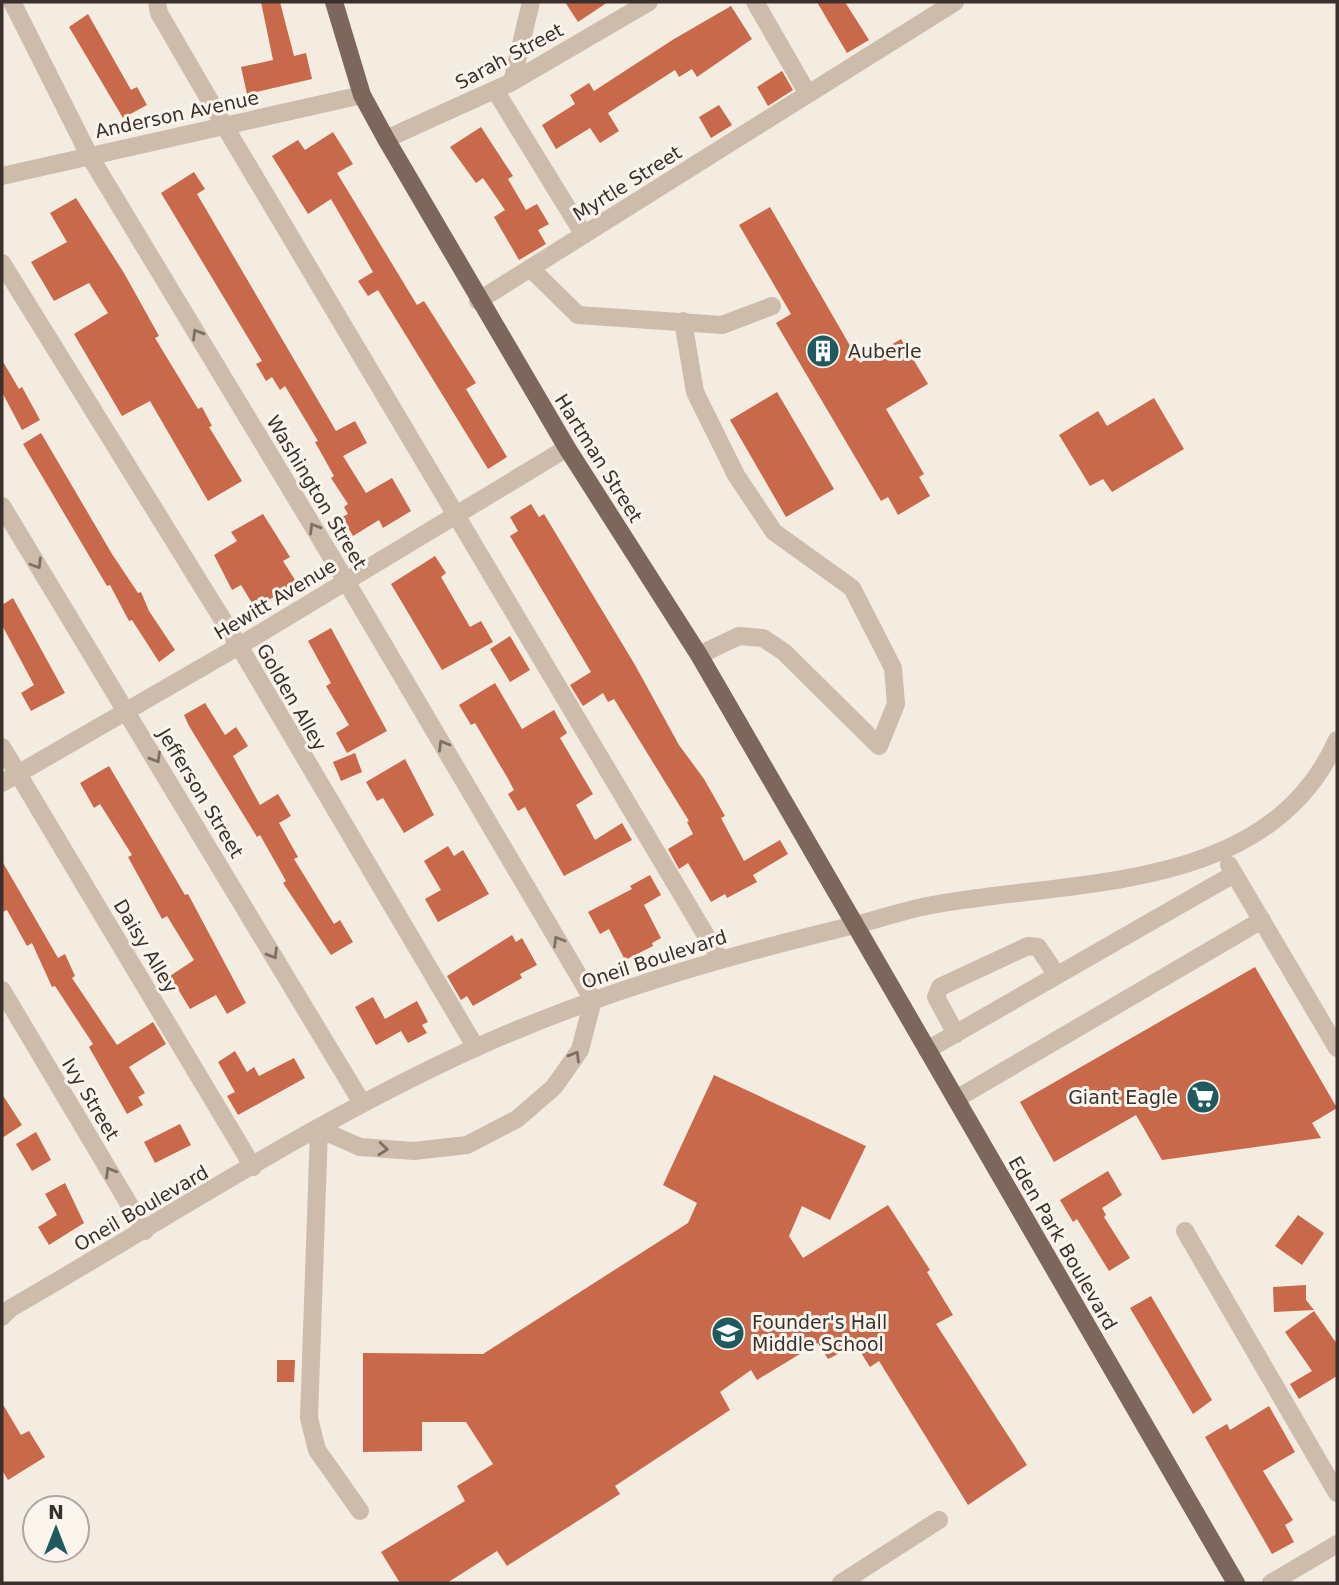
<svg xmlns="http://www.w3.org/2000/svg" width="1339" height="1585" font-family="'DejaVu Sans',sans-serif">
<style>
.building{fill:#c8694b}
.lines{fill:none;stroke-linecap:round;stroke-linejoin:round}
.minor{stroke:#cdbbac;stroke-width:18}
.major{stroke:#7d675c;stroke-width:18}
.oneway{stroke:#7d6f65}
.labels{text-anchor:middle;stroke-width:6;stroke-linejoin:round;paint-order:stroke}
.street-label{font-size:19px;fill:#3b302b;stroke:#fbf5ee}
.poi-label{font-size:19px;fill:#3b302b;stroke:#fbf5ee;text-anchor:start}
</style>
<rect width="100%" height="100%" fill="#f4ebe1"/>
<path class="building" d="M261 2H280L294 56 306 53 312 79 247 94 241 67 273 60Z
M565 2H608L578 22Z
M817 2H845L869 40 847 53Z
M731 6 752 39 697 77 692 69 679 77 675 70 608 113 619 131 600 143 590 128 556 149 542 125 575 104 570 95 589 83 594 91 674 39Z
M88 14 131 90 137 87 147 105 123 118 69 27Z
M782 71 793 90 768 106 757 87Z
M719 105 732 125 711 138 699 117Z
M481 127 513 176 508 179 526 210 537 204 549 224 538 230 546 244 519 260 494 217 505 210 483 178 476 183 450 147Z
M333 132 353 164 337 173 417 305 424 301 476 383 466 389 507 457 488 469 378 290 368 296 358 281 373 272 331 199 308 214 272 156 298 140 305 150Z
M194 172 205 189 197 194 336 431 355 421 367 443 343 456 366 493 392 478 411 511 383 528 379 520 353 536 342 517 348 514 344 507 348 504 331 478 334 476 315 442 318 441 285 386 280 390 272 377 266 381 256 364 262 361 161 193Z
M76 198 124 273 159 336 155 338 198 409 202 407 212 426 209 427 242 481 208 501 150 401 122 416 74 334 108 313 89 283 54 301 31 262 67 242 50 213Z
M770 207 860 363 901 339 928 384 886 409 924 474 919 477 930 496 898 515 888 497 881 501 776 323 791 314 739 225Z
M2 360 19 389 22 387 40 420 22 430 2 392Z
M777 392 834 489 786 517 730 420Z
M1154 398 1184 449 1112 492 1103 479 1090 486 1059 435 1098 411 1107 426Z
M41 433 112 554 138 593 141 592 149 611 175 650 159 662 132 620 129 621 110 585 107 586 23 444Z
M531 504 539 517 544 514 635 665 679 745 704 779 725 816 721 818 744 861 780 840 788 854 753 875 757 882 727 898 725 894 711 902 688 863 679 869 668 849 693 834 687 822 689 821 614 699 608 702 603 693 583 706 570 685 591 672 510 536 518 531 510 517Z
M263 514 290 557 283 561 297 583 255 608 241 585 232 590 214 555 237 541 231 532Z
M435 556 446 573 441 577 470 627 481 621 493 642 442 670 391 584Z
M13 598 65 693 31 711 21 693 34 685 2 625V605Z
M331 628 387 731 347 753 336 733 349 725 326 686 331 683 308 641Z
M510 636 530 670 510 682 490 649Z
M495 683 522 729 554 710 567 733 560 738 593 794 576 805 595 840 622 823 632 840 564 876 525 807 518 811 508 794 514 790 507 777 475 723 471 725 459 705Z
M205 703 225 735 236 727 248 746 233 756 260 805 278 794 291 816 279 823 298 857 294 859 334 924 340 920 353 942 331 955 283 883 286 881 260 835 257 837 189 726 184 715Z
M355 753 362 772 341 781 333 762Z
M405 759 434 815 404 833 383 798 377 801 366 782Z
M109 766 185 895 188 894 246 1003 227 1014 216 995 190 1009 170 976 194 960 167 916 162 919 128 857 132 855 100 804 94 808 80 783Z
M448 846 454 856 463 850 489 894 438 922 425 899 441 890 424 861Z
M2 861 58 958 65 954 75 976 72 978 117 1045 153 1022 166 1044 129 1067 145 1093 138 1097 143 1105 127 1114 89 1047 93 1044 55 986 52 987 32 943 27 946 7 910 2 912Z
M650 875 661 895 644 905 661 938 652 943 653 946 625 960 609 929 600 934 588 912 632 889 630 886Z
M512 935 516 942 522 938 537 965 520 974 522 978 473 1006 467 996 461 1000 447 976Z
M1255 967 1337 1108 1312 1123 1321 1138 1162 1160 1136 1115 1054 1162 1020 1102Z
M373 997 385 1019 417 1001 428 1022 422 1025 427 1033 408 1043 401 1031 376 1045 355 1007Z
M235 1051 247 1072 254 1067 259 1076 294 1058 305 1078 238 1115 227 1096 235 1092 218 1062Z
M714 1075 866 1146 830 1220 802 1206 789 1236 803 1258 888 1205 930 1270 927 1272 953 1315 936 1324 1027 1465 968 1505 879 1361 870 1367 856 1345 828 1359 818 1343 757 1380 751 1370 720 1392 730 1410 615 1486 620 1494 507 1566 497 1551 447 1583H400L381 1552 465 1501 457 1486 493 1464 466 1422H422V1451L363 1452V1353L483 1354 688 1223 697 1203 663 1185Z
M2 1094 22 1125 2 1138Z
M180 1124 191 1145 155 1163 144 1142Z
M36 1132 51 1160 32 1171 16 1144Z
M1108 1171 1122 1195 1102 1208 1106 1215 1104 1217 1130 1258 1109 1271 1077 1219 1073 1222 1060 1200Z
M65 1183 84 1223 49 1245 38 1227 57 1215 45 1194Z
M1298 1215 1324 1233 1302 1265 1275 1246Z
M1306 1285V1300L1314 1310 1274 1312 1273 1287Z
M1151 1296 1212 1400 1193 1414 1130 1308Z
M1314 1311 1337 1344V1376L1299 1399 1290 1384 1312 1371 1285 1332Z
M277 1360H295L294 1382H277Z
M2 1403 21 1435 29 1431 45 1457 8 1480 2 1470Z
M1269 1406 1295 1452 1263 1471 1293 1520 1285 1525 1294 1542 1272 1554 1205 1437 1227 1424 1230 1430Z"/>
<g class="lines">
<path class="minor" d="M12 2 89 155 346 581 593 1000 580 1050 554 1087 517 1119 467 1145 414 1151 360 1147 319 1129 309 1418 317 1450 360 1511
M157 2 159 13 224 125 720 959
M755 2 808 94
M512 82 531 2
M495 90 584 235
M386 139 512 82 649 2
M2 176 362 95
M2 263 239 646 476 1048
M530 268 578 315 722 325 772 306
M478 301 955 2
M683 321 695 392 736 475 774 532 852 588 893 668 896 704 879 746 784 652 763 638 739 636 699 655
M2 506 362 1103
M2 747 253 1167
M2 783 239 646 567 448
M1229 865 1337 1048
M2 990 145 1231
M956 1034 936 997 940 987 1028 946 1038 947 1056 974
M927 1050 1234 874
M956 1099 1262 920
M1185 1231 1337 1493
M2 1317 11 1308C164 1220 314 1121 475 1048 597 993 725 956 855 925 879 919 902 911 927 906 1069 878 1267 897 1337 740
M841 1583 939 1520
M1271 1583 1337 1544"/>
<path class="major" d="M334 2 362 95 386 139 567 448 699 655 1236 1583"/>
</g>
<defs><path id="oneway-chevron" d="M-2-3.5L2.5 0L-2 3.5" fill="none" stroke-width="1.6" stroke-linecap="round" stroke-linejoin="round" transform="scale(1.75)"/></defs>
<g class="oneway">
<use href="#oneway-chevron" transform="translate(197 334) rotate(-121)"/>
<use href="#oneway-chevron" transform="translate(314 528) rotate(-121)"/>
<use href="#oneway-chevron" transform="translate(37 564) rotate(58)"/>
<use href="#oneway-chevron" transform="translate(443 745) rotate(-120)"/>
<use href="#oneway-chevron" transform="translate(156 758) rotate(59)"/>
<use href="#oneway-chevron" transform="translate(558 941) rotate(-120)"/>
<use href="#oneway-chevron" transform="translate(273 954) rotate(59)"/>
<use href="#oneway-chevron" transform="translate(575 1056) rotate(-59)"/>
<use href="#oneway-chevron" transform="translate(383 1149) rotate(5)"/>
<use href="#oneway-chevron" transform="translate(110 1172) rotate(-121)"/>
</g>
<defs>
<symbol id="building-disc" viewBox="-11 -11 22 22"><circle r="9.5" fill="#1f5a5e" stroke="#fbf5ee"/><path d="M-4-6H4V6H1V3H-1V6H-4ZM-2.5-4.3h1.7v1.8h-1.7ZM.8-4.3h1.7v1.8H.8ZM-2.5-1h1.7V.8h-1.7ZM.8-1h1.7V.8H.8Z" fill="#fff"/></symbol>
<symbol id="supermarket-disc" viewBox="-11 -11 22 22"><circle r="9.5" fill="#1f5a5e" stroke="#fbf5ee"/><path d="M-6-5.5h2.5l.6 2H6L4.5 2H-2.5L-4.4-4H-6ZM-1.5 3.2a1.3 1.3 0 1 0 .1 0ZM3 3.2a1.3 1.3 0 1 0 .1 0Z" fill="#fff"/></symbol>
<symbol id="school-disc" viewBox="-11 -11 22 22"><circle r="9.5" fill="#1f5a5e" stroke="#fbf5ee"/><path d="M0-5L7-2L0 1L-7-2ZM-4 1L0 2.5L4 1V4Q0 6-4 4Z" fill="#fff"/></symbol>
</defs>
<g fill-rule="evenodd">
<use href="#building-disc" x="804" y="332" width="38" height="38"/>
<use href="#supermarket-disc" x="1184" y="1078" width="38" height="38"/>
<use href="#school-disc" x="709" y="1314" width="38" height="38"/>
</g>
<g class="labels">
<g class="street-label">
<text transform="translate(509 56) rotate(-28)" y="7">Sarah Street</text>
<text transform="translate(177 114) rotate(-12)" y="7">Anderson Avenue</text>
<text transform="translate(627 183) rotate(-32)" y="7">Myrtle Street</text>
<text transform="translate(599 458) rotate(58)" y="7">Hartman Street</text>
<text transform="translate(317 492) rotate(59)" y="7">Washington Street</text>
<text transform="translate(275 599) rotate(-31)" y="7">Hewitt Avenue</text>
<text transform="translate(292 697) rotate(60)" y="7">Golden Alley</text>
<text transform="translate(201 793) rotate(59)" y="7">Jefferson Street</text>
<text transform="translate(146 946) rotate(59)" y="7">Daisy Alley</text>
<text transform="translate(654 959) rotate(-18)" y="7">Oneil Boulevard</text>
<text transform="translate(91 1099) rotate(59)" y="7">Ivy Street</text>
<text transform="translate(141 1208) rotate(-30)" y="7">Oneil Boulevard</text>
<text transform="translate(1063 1243) rotate(60)" y="7">Eden Park Boulevard</text>
</g>
<g class="poi-label">
<text x="848" y="358">Auberle</text>
<text x="1178" y="1104" text-anchor="end">Giant Eagle</text>
<text x="752" y="1329">Founder's Hall<tspan x="752" dy="22">Middle School</tspan></text>
</g>
</g>
<rect width="1339" height="1585" fill="none" stroke="#3b302b" stroke-width="7"/>
<g transform="translate(56 1529)"><circle r="33" fill="#fbf5ee" stroke="#aea6a0" stroke-width="2"/>
<path d="M0-5L12 26L0 18L-12 26Z" fill="#1f5a5e"/>
<text y="-10" font-size="19" font-weight="bold" text-anchor="middle" fill="#3b302b">N</text>
</g>
</svg>
